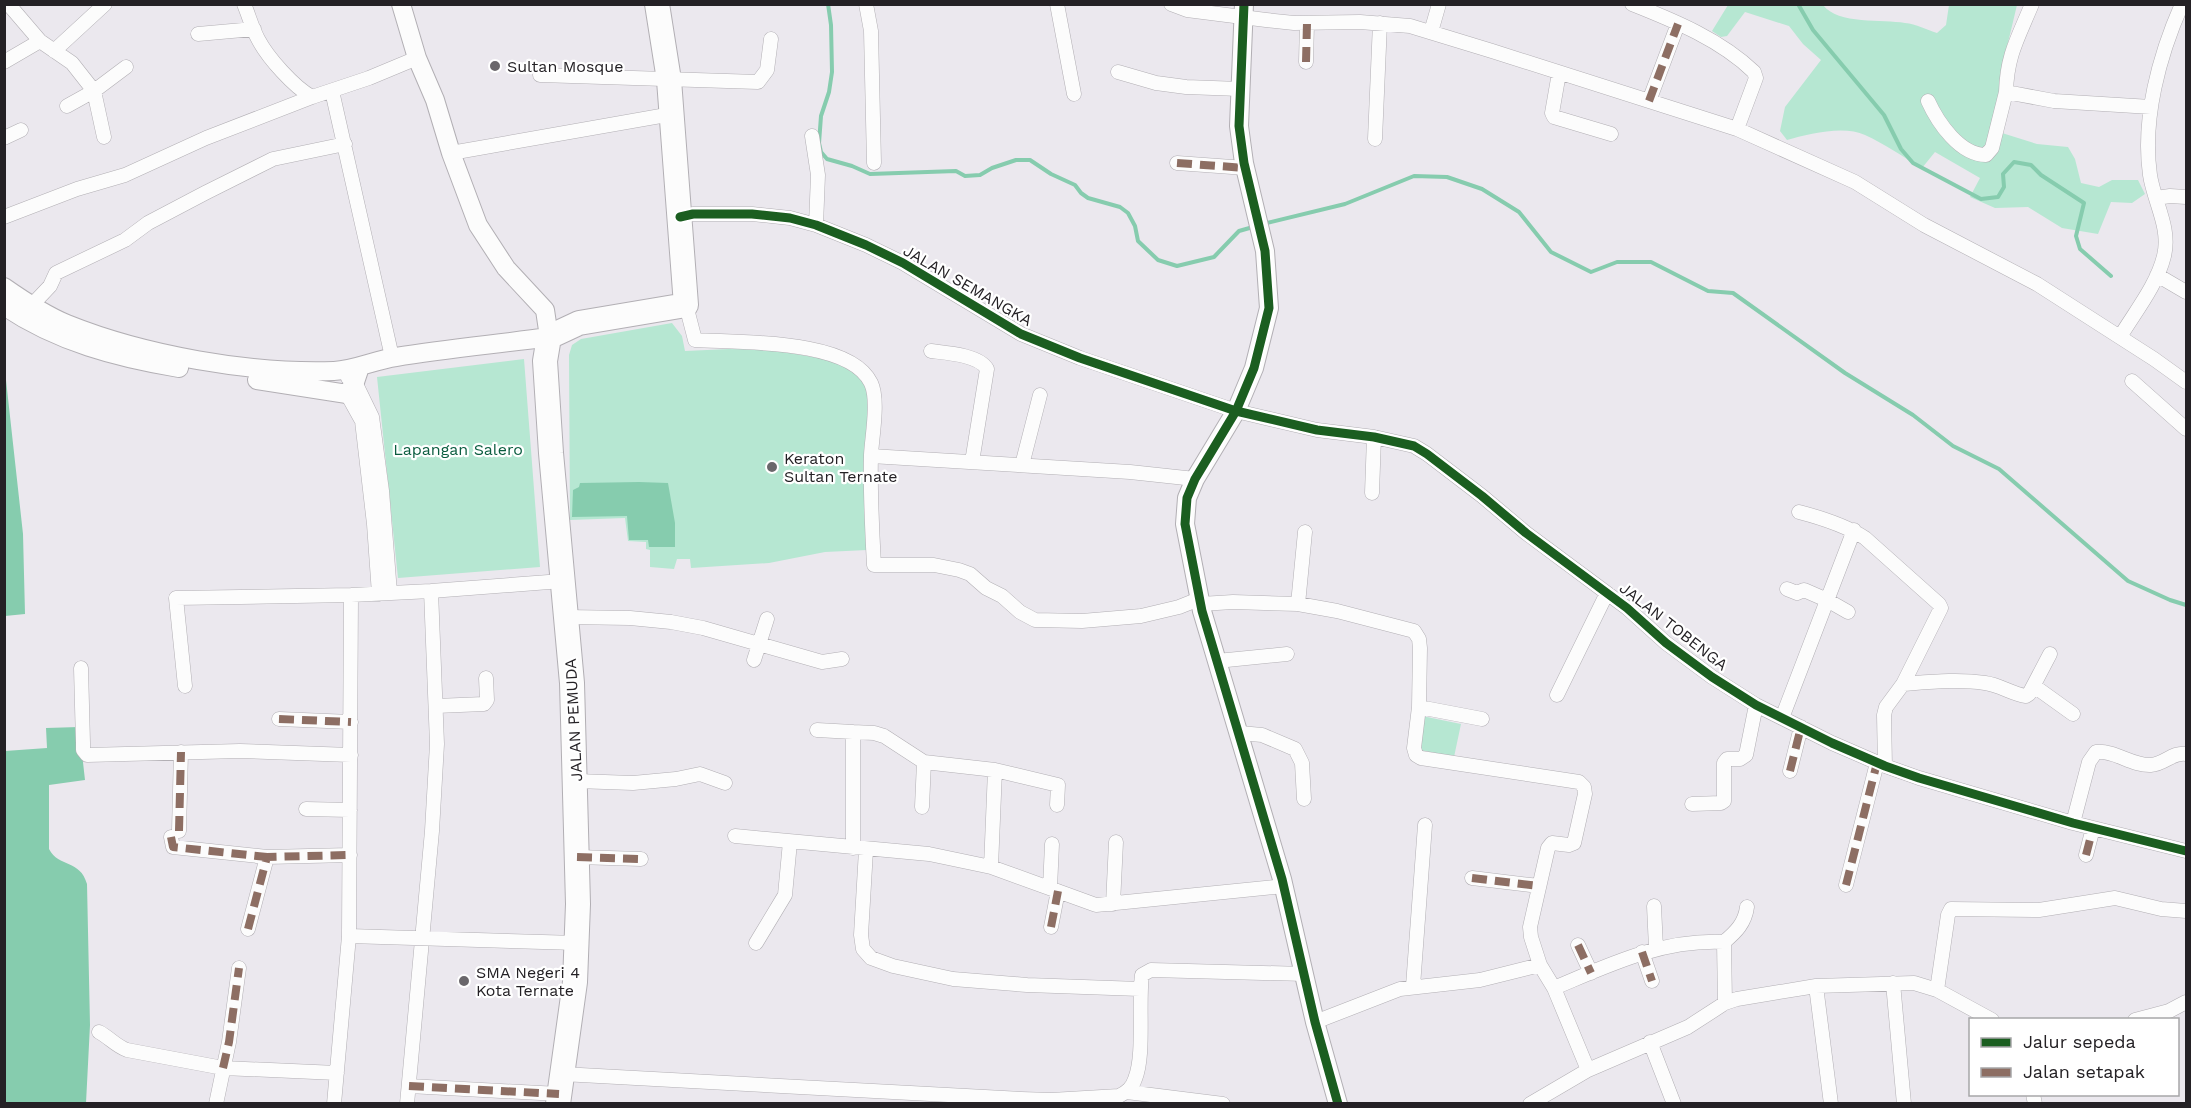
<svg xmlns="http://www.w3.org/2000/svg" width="2191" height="1108" font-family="'Work Sans',sans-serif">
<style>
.green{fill:#b6e7d2}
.water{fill:#86ccae}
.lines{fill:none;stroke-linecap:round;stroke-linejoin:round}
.stream{stroke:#86ccae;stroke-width:4}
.minor-casing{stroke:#b2afb4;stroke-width:15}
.tertiary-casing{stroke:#b2afb4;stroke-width:20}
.trunk-casing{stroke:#b2afb4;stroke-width:26}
.minor{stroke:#fcfcfc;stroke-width:14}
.tertiary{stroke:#fcfcfc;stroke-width:18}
.trunk{stroke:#fcfcfc;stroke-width:24}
.quiet{stroke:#8d6e63;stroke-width:8;stroke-dasharray:15 8;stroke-linecap:butt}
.cycleway-casing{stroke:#fff;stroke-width:13}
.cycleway{stroke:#1b5e20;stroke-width:9}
.poi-dot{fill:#6a676b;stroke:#fff;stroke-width:2}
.labels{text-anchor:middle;stroke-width:4.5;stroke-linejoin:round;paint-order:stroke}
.poi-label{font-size:16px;fill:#242125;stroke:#fff;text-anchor:start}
.street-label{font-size:16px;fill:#242125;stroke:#fff}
.park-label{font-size:16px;fill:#0a5c3f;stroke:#fff}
</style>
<rect width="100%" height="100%" fill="#ebe8ee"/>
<path class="green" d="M1728 5H1823C1838 25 1883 19 1905 23 1916 24 1927 30 1937 33L1946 25 1949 5H2017L2006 51 2002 133 2037 144 2068 147 2075 159 2081 183 2099 187 2112 180H2138L2145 194 2132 203 2111 202 2098 234 2062 228 2028 207 1995 208 1970 197 1980 178 1935 152 1922 168C1903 157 1885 144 1865 135 1844 125 1808 134 1787 140L1780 131 1785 107 1821 60 1803 44 1789 26 1745 12 1727 36 1721 37 1712 31Z
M672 323 682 336 685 351 729 349 773 350 830 360 861 376 868 387 870 413 867 550 825 552 769 563 691 568 690 559H677L674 569 650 567V550L646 549V542L628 541 625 518 570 520 569 355 572 345 581 339Z
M524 359 540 567 398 578 377 377Z
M1422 716 1461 724 1454 757 1415 749Z"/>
<path class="water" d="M5 371 23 534 25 614 5 616Z
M639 482 668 483 675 523V547H649L648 540H629L627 516 572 517 573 490 579 487 580 483Z
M79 727 85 780 49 785V849C59 868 80 859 87 884L90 1025 86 1103 5 1104V751L47 748 46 728Z"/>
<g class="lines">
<path class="stream" d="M828 4 831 25 832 72 829 92 821 116 819 143 821 152 827 159 852 166 870 174 956 171 965 176 980 175 992 168 1016 160H1030L1051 174 1075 185 1081 193 1088 198 1120 207 1128 213 1135 226 1138 241 1158 260 1177 266 1214 257 1239 231 1253 227
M1798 4 1813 30 1884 115 1901 149 1913 163 1981 199 1998 197 2004 187 2003 174 2014 162 2031 165 2041 175 2084 203 2076 236 2080 249 2111 276
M1263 224 1345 204 1414 176 1447 177 1482 189 1519 212 1551 252 1591 272 1617 262H1651L1708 291 1733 293 1845 373 1913 415 1953 446 1999 469 2128 581 2170 600 2186 605"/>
<defs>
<path id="minor" d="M244 4C249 16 252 28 258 39 268 58 294 87 312 97L369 78 417 58
M866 4 871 31 874 163
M1057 4 1074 94
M1171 4 1187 10 1266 20 1294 23 1360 22 1410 26 1492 51 1737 129 1855 182 1924 225 2037 284 2154 359 2186 382
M1632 4C1675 21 1721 40 1754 72L1756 78 1737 129
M2032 4C2018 38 2007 55 2006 92L2054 101 2151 107
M10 6 40 41
M1431 32 1439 4
M198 34 254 29
M54 51 105 4
M4 62 40 41 72 63 94 91 104 137
M1306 62 1307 23
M1118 72 1156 83 1186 87 1240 89
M1559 73 1552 113 1554 117 1611 134
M540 75 758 82 767 70 771 39
M332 91 392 357
M1649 101 1678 24
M1928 101C1938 123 1960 155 1986 155L1992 148 2006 92
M67 106 94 91 126 67
M812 136 818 175 816 225
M4 138 21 130
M1375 139 1380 23
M451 153 672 114
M1177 163 1246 168
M2156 198 2170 196 2186 197
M4 217 77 189 125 175 206 138 312 97
M680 217 693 214H752L790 218 816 225 866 245 903 263 1021 334 1080 358 1236 411 1317 430 1374 437 1414 446 1427 454 1482 496 1526 533 1627 608 1666 643 1712 677 1756 705 1832 743 1885 766 1919 778 2073 823 2186 851
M2157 275 2186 292
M32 305 50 286 56 273 125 240 148 223 205 193 273 159 345 144
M686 305 695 340C737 343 850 338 871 383 879 400 872 436 871 455 870 492 872 529 874 565H934L959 570 970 574 986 588 1002 596 1020 612 1035 620 1082 621 1141 616 1179 607 1199 599
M2120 337C2135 312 2157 285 2164 256 2171 228 2154 202 2150 175 2142 119 2159 56 2182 4
M931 351C947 353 979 355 987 369L972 462
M348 378 355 382 372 417 382 491 390 593
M2132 381 2186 429
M347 394 362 421 374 524 379 594
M871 456 1130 472 1195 479
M1022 465 1040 395
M1372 493 1374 437
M1799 512C1822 518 1845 525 1865 538L1939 604 1941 608 1903 684 1886 707 1884 715 1885 766
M1787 589 1797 593 1804 590 1827 600 1848 612
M1201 604 1233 602 1298 604 1337 611 1414 631 1419 639 1420 648 1419 707 1482 719
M1298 604 1305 532
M566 617 630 618 671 622 703 628 822 662 842 659
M754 660 767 619
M1217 661 1287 654
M81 668 83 743V750L87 755 240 751 351 755
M1903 684C1930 682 1958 679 1985 683 2000 685 2012 694 2026 696L2029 694 2050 654
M185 686 176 598 351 595 431 591 562 581
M2034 686 2073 714
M1557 695 1607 593
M436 706 484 704 487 700 486 678
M1419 707 1414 748 1416 755 1421 758 1579 782 1584 787 1585 794 1574 843 1569 845 1552 843 1548 848 1530 927 1531 937 1540 965
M1782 718 1854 530
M279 719 351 722
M817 730 853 732
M1240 733 1262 735 1295 749 1302 763 1304 799
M995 770 1058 785 1057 805
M1790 771 1801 727
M576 781 633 783 676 779 700 774 725 783
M1692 804 1721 803 1724 801V763L1727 759H1740L1746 755 1756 705
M922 807 924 762
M306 809 350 810
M2073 823 2089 762 2096 752C2115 750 2132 766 2151 765 2165 764 2172 752 2186 754
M179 831 181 752
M735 836 929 854 991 867 1096 905 1284 886
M171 837 173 847 267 857
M853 848V732L874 733 884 736 924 762 995 770 991 867
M866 850 861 935 863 949 871 958 893 966 953 979 1027 985 1140 989
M2086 855 2093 828
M577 857 641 859
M1472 878 1539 886
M1846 885 1877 763
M1050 888 1052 844
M1113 904 1116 842
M1654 906 1656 948
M1051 927 1058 891
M248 929 267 857 350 855
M349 936 577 943
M1724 942 1725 1003
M756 943 785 895 790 842
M1578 945 1591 973
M1642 952 1652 981
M1893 983 1904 1104
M1413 986 1425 825
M1816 986 1831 1104
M1554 988C1609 965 1662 939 1724 942 1736 932 1745 923 1747 907
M1937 990 1948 915 1951 909 2039 910 2115 898 2161 909 2186 911
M2135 1020 2169 1011 2186 1002
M1315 1022 1400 989 1480 980 1540 965 1554 988 1588 1070 1530 1104
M99 1032C110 1038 116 1046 127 1050L223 1068 337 1073
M1650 1042 1674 1104
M1588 1070 1688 1027 1725 1003 1737 999 1816 986 1914 983 1937 990 1992 1020
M562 1074 1021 1099 1051 1100 1119 1096C1127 1092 1132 1088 1135 1079 1145 1055 1138 1004 1142 975L1151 970 1305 974
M409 1086 559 1094
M1127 1092 1223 1104
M2033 1094 2035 1104
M216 1104 229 1042 239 968
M334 1104 349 936 351 595
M407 1104 432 831 437 744 431 591"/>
<path id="tertiary" d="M1244 4 1239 126 1244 163 1265 251 1269 308 1254 368 1236 411 1195 479 1187 498 1185 524 1202 611 1282 879 1315 1022 1338 1104
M4 287C24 301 45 315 67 324 144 355 251 374 334 371 355 370 375 360 396 357 446 349 498 344 549 337L545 310 506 268 478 225 451 153 435 100 417 58 401 4
M4 306C57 342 118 358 179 368
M257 380 347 394 355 382 360 367"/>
<path id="trunk" d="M558 1104 575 982 578 904 572 683 551 453 545 361 549 337 579 323 686 305 669 80 657 4"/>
</defs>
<use href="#minor" class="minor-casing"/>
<use href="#tertiary" class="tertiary-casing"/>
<use href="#trunk" class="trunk-casing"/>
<use href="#minor" class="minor"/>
<use href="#tertiary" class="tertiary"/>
<use href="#trunk" class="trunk"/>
<path class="quiet" d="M1306 62 1307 23
M1649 101 1678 24
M1177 163 1246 168
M279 719 351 722
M1790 771 1801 727
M179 831 181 752
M171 837 173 847 267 857
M2086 855 2093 828
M577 857 641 859
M1472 878 1539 886
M1846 885 1877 763
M1051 927 1058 891
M248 929 267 857 350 855
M1578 945 1591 973
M1642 952 1652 981
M223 1068 229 1042 239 968
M409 1086 559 1094"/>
<defs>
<path id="cycleway" d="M1244 4 1239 126 1244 163 1265 251 1269 308 1254 368 1236 411 1195 479 1187 498 1185 524 1202 611 1282 879 1315 1022 1338 1104
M680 217 693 214H752L790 218 816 225 866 245 903 263 1021 334 1080 358 1236 411 1317 430 1374 437 1414 446 1427 454 1482 496 1526 533 1627 608 1666 643 1712 677 1756 705 1832 743 1885 766 1919 778 2073 823 2186 851"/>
</defs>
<use href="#cycleway" class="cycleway-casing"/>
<use href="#cycleway" class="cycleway"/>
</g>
<g class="poi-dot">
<circle cx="495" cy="66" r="6"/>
<circle cx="772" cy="467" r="6"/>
<circle cx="464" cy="981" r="6"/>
</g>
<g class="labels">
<g class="poi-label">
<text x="507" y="72">Sultan Mosque</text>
<text x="784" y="464">Keraton<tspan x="784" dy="18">Sultan Ternate</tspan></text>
<text x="476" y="978">SMA Negeri 4<tspan x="476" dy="18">Kota Ternate</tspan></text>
</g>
<g class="street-label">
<text transform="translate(968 285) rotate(30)" y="6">JALAN SEMANGKA</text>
<text transform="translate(1674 626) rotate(38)" y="6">JALAN TOBENGA</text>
<text transform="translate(573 720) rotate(-93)" y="6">JALAN PEMUDA</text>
</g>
<g class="park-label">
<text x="458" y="455">Lapangan Salero</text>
</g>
</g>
<rect width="2191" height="1108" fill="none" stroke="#242125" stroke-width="12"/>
<rect x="1969" y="1018" width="210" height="78" fill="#ffffff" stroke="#a7a6a8" stroke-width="1.5"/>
<rect x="1981" y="1038" width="30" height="9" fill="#1b5e20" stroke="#a7a6a8" stroke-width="1.5"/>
<text x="2023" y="1048" font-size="18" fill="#242125">Jalur sepeda</text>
<rect x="1981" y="1068" width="30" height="9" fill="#8d6e63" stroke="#a7a6a8" stroke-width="1.5"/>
<text x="2023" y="1078" font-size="18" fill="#242125">Jalan setapak</text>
</svg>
